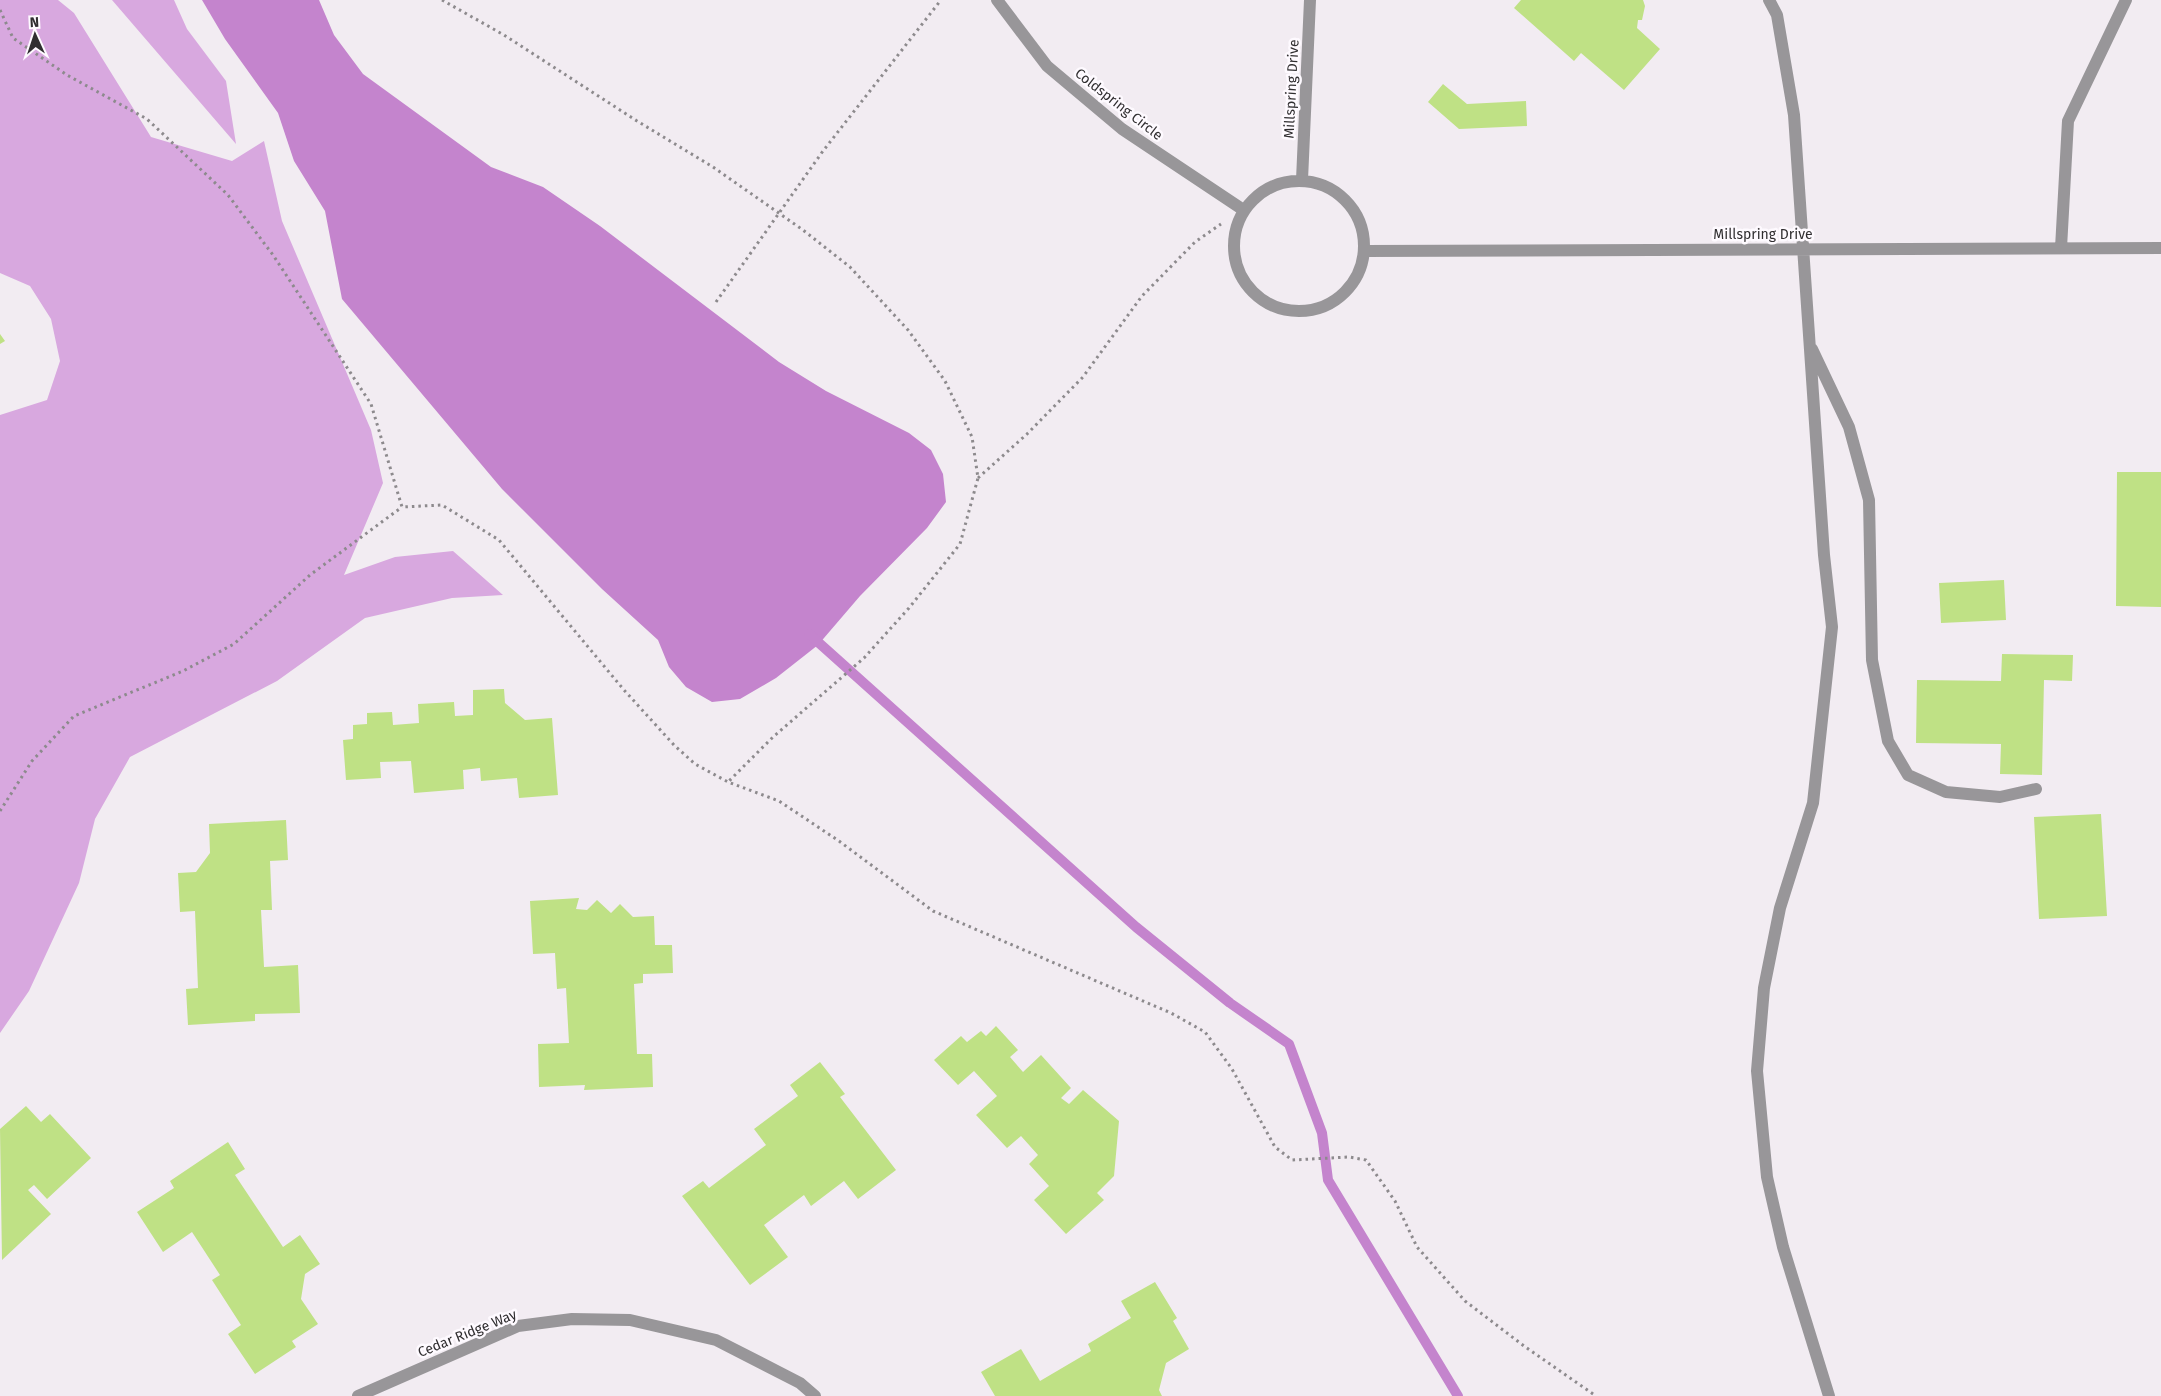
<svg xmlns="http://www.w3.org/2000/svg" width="2161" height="1396" font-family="'Fira Sans',sans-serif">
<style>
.green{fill:#d8a8df}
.water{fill:#c484cd}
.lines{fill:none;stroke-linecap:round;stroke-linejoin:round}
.stream{stroke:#c484cd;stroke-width:10}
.building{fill:#bfe185}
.path{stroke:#8d8a8d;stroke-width:3;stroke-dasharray:2.5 4;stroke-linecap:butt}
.minor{stroke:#989699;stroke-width:12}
.labels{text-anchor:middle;stroke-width:5;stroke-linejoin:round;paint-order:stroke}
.street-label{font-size:14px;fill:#302e30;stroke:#fefaff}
</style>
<rect width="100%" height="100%" fill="#f2ecf2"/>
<path class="green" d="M0 0H58L74 13 151 137 232 161 264 141 282 221 371 430 383 483 344 575 395 557 453 551 503 595 452 598 365 618 277 681 130 757 95 819 79 883 29 991 0 1033V415L47 400 60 361 51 319 30 286 0 273Z
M112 0H174L187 29 226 81 236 144Z"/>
<path class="water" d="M202 0H319L334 35 363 74 491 167 543 187 600 226 779 362 826 391 909 433 931 450 943 474 946 502 927 528 860 596 818 645 776 678 740 699 712 702 686 687 669 667 658 640 602 589 502 489 342 299 325 211 294 161 278 113 225 39Z"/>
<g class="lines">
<path class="stream" d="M809 634 1136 927 1230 1003 1289 1044 1322 1133 1328 1180 1458 1396"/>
</g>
<path class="building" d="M1521 0H1643L1645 6 1642 20H1638L1637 28 1660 49 1624 90 1581 53 1574 61 1514 8Z
M1443 84 1467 104 1526 101 1527 126 1459 129 1428 102Z
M0 334 5 341 0 344Z
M2117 472H2161V607L2116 606Z
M2004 580 2006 620 1941 623 1939 583Z
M2002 654 2073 655 2072 681 2044 680 2042 775 2000 774 2001 744 1916 743 1917 680 2001 681Z
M504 689 505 703 525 720 552 718 558 795 519 798 517 778 481 781 480 768 463 770 464 789 414 793 411 761 380 762 381 778 346 780 343 740 353 739V725L367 724V713L392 712 393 725 419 723 418 704 454 702 455 716 473 715V690Z
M2101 814 2107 916 2039 919 2034 817Z
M286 820 288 860 270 861 272 910H261L264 967 298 965 300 1013 255 1014V1021L188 1025 186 989 198 988 195 911 180 912 178 873 196 872 210 853 209 824Z
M579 898 576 909 587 910 597 900 611 913 620 904 633 917 654 916 655 945H672L673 973 643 974V983L634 984 637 1054H652L653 1087 584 1090 585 1085 539 1087 538 1044 569 1043 566 988 557 989 555 953 533 954 530 901Z
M996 1026 1018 1050 1010 1057 1023 1072 1041 1055 1071 1088 1061 1098 1069 1104 1083 1090 1119 1121 1114 1176 1097 1193 1104 1200 1066 1234 1034 1200 1049 1186 1029 1164 1038 1155 1021 1136 1007 1148 976 1115 997 1096 974 1071 958 1085 934 1060 961 1036 967 1042 981 1031 986 1036Z
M820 1062 845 1094 840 1097 896 1170 858 1199 844 1181 811 1206 804 1195 764 1225 788 1257 750 1285 682 1196 703 1181 709 1188 766 1145 754 1129 798 1096 790 1085Z
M26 1106 41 1122 50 1114 91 1158 47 1199 34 1185 28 1190 51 1214 2 1260 0 1129Z
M228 1142 245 1169 235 1175 283 1247 300 1235 320 1264 305 1274 301 1299 318 1324 292 1341 296 1347 255 1374 228 1334 241 1325 212 1280 220 1275 192 1232 163 1252 137 1212 174 1188 170 1181Z
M1155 1282 1177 1318 1173 1321 1189 1349 1166 1363 1159 1390 1162 1396H995L981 1372 1021 1349 1040 1381 1091 1351 1088 1344 1131 1318 1121 1301Z"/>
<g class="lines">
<path class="path" d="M442 0 504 35 637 121 713 167 803 230 850 267 908 330 945 381 972 437 978 478 960 544 909 608 864 658 773 737 728 782
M0 10 13 38 67 75 147 119 228 195 273 255 371 404 402 507 442 505 499 540 624 690 674 745 695 764 728 782 779 801 839 841 933 911 1171 1013 1205 1032 1232 1069 1275 1147 1292 1160 1349 1157 1366 1160 1395 1201 1417 1247 1465 1301 1524 1346 1596 1396
M716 302 823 151 941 0
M978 478 1027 434 1083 377 1142 296 1195 242 1221 224
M0 811 32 761 74 716 183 671 234 644 310 575 402 507"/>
<path class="minor" d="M997 0 1047 66 1122 129 1242 209
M1769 0 1777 15 1794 115 1824 555 1832 627 1813 803 1780 908 1764 988 1757 1071 1767 1177 1783 1247 1829 1396
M1302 180 1310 0
M1234 246a65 65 0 1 1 130 0a65 65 0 1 1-130 0Z
M2061 248 2068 121 2126 0
M1365 251 2161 248
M1812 349 1849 427 1869 500 1872 660 1888 741 1908 775 1946 792 2000 797 2036 789
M358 1396 518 1326 572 1319 630 1320 716 1340 800 1383 815 1396"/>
</g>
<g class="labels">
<g class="street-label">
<text transform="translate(1291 89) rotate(-87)" y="5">Millspring Drive</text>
<text transform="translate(1119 104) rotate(38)" y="5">Coldspring Circle</text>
<text x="1763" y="239">Millspring Drive</text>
<text transform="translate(467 1333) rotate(-22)" y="5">Cedar Ridge Way</text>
</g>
</g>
<g transform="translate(35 35) rotate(357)" stroke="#fefaff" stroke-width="4" paint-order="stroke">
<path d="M0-4L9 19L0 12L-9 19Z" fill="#302e30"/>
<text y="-8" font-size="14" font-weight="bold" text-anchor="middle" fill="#302e30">N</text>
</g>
</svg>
